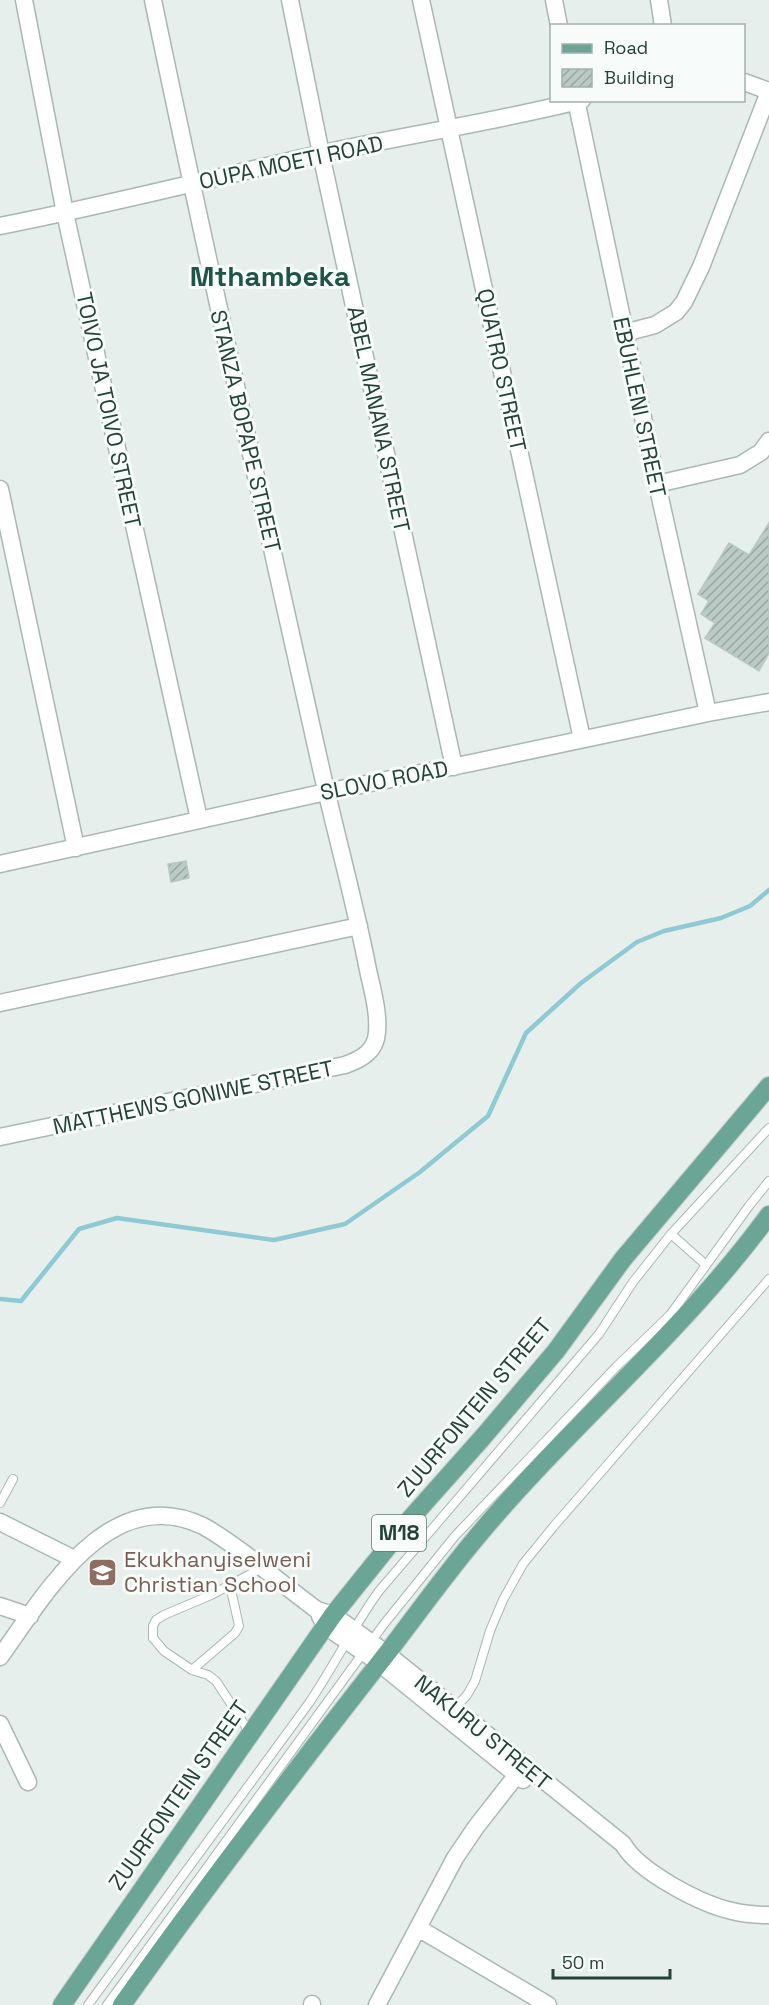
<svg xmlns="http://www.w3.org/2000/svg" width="769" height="2005" font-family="'Space Grotesk',sans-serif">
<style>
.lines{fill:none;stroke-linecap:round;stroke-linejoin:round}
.stream{stroke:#8ec9d4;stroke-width:4.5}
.building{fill:url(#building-hatch);stroke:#b8c9c2;stroke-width:1.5}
.lane-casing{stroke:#a8b8b2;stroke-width:10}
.street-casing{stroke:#a8b8b2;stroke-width:19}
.primary-casing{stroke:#c2cac8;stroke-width:20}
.lane{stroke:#fff;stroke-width:8}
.street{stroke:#fff;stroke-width:16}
.primary{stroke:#6aa596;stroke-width:18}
.labels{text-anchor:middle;stroke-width:6;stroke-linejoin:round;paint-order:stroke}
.shield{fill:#f7fbf9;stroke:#637a73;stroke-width:1.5}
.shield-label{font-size:21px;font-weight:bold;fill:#24423a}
.street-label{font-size:22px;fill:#24423a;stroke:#f7fbf9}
.education-label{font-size:22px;fill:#785e54;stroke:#f7fbf9;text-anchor:start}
.district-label{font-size:28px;font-weight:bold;fill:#1f5548;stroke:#f7fbf9}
</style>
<defs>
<pattern id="building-hatch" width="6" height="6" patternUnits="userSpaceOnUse" patternTransform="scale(1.5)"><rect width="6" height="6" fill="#bbcac4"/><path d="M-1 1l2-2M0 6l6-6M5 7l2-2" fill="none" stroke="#98a6a0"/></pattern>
</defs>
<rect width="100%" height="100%" fill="#e6efeb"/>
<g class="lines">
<path class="stream" d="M0 1299 21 1301 79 1229 117 1218 274 1240 345 1224 420 1172 488 1116 526 1033 581 983 637 942 664 931 721 918 750 906 769 890"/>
</g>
<path class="building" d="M769 523V653L759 671 705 638 715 623 701 614 709 601 698 594 729 543 749 555Z
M186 861 189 878 171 882 168 864Z"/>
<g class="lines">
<defs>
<path id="lane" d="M671 1234 706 1265
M0 1503 13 1479
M192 1670 235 1633 239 1626 230 1585
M455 1708 467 1695 475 1681 490 1631 503 1600 523 1564 554 1526 769 1279
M250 1733 216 1681 208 1675 192 1670 164 1651 153 1638V1626L156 1620 164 1615 211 1595 262 1568
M88 2005 309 1703C334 1666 353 1627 379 1591L599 1334 633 1282 671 1234 769 1128
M107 2005 384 1624 455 1536 617 1366 670 1315 749 1206 769 1181"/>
<path id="street" d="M24 0 65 213 199 819
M290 0 321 154 454 767
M421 0 582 739
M554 0 559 26
M659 0 663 26
M744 82 769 91
M576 100 657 484 708 713
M0 226C107 205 213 178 319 154 406 135 495 122 582 100
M624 333 655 325 676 312 684 302 701 267 769 92
M657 484 740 465 761 452 769 441
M0 489 76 848
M0 864 326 792 471 763 708 713 769 702
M0 1003 359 926
M0 1137 345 1065C362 1059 376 1051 377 1032 379 1008 370 983 366 960 352 891 333 823 318 755 262 503 205 252 153 0
M0 1522 74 1559
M0 1606 30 1616
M320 1616 325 1626 379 1663 523 1780
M0 1657C45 1595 109 1481 203 1526 218 1534 231 1544 245 1554 269 1573 293 1592 317 1610L333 1615 387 1654 623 1844C639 1872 701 1904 732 1911 744 1914 757 1915 769 1915
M0 1724 28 1782
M418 1928 548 2005
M312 2005V2004
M377 2005 455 1858 476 1827 523 1767"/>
<path id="primary" d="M62 2005 333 1615 411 1518 483 1437 556 1351 623 1259 769 1086
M122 2005C207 1885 297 1768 388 1652 417 1614 445 1575 476 1538 569 1426 683 1333 769 1215"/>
</defs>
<use href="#lane" class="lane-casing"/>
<use href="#street" class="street-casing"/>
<use href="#primary" class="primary-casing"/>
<use href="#lane" class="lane"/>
<use href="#street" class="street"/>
<use href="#primary" class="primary"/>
</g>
<defs>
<symbol id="school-square" viewBox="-11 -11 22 22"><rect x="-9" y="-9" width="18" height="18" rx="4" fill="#8d6e63" stroke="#f7fbf9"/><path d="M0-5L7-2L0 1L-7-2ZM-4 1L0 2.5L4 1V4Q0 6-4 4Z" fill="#fff"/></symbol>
</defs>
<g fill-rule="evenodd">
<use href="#school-square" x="86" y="1556" width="33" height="33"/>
</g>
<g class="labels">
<rect class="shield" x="372" y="1515" width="54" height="36" rx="4.5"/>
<g class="shield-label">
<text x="399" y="1540">M18</text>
</g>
<g class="street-label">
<text transform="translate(291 162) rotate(-12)" y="8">OUPA MOETI ROAD</text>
<text transform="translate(502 370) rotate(78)" y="8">QUATRO STREET</text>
<text transform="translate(640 407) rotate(78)" y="8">EBUHLENI STREET</text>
<text transform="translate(109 410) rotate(78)" y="8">TOIVO JA TOIVO STREET</text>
<text transform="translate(379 419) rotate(78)" y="8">ABEL MANANA STREET</text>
<text transform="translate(246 431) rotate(77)" y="8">STANZA BOPAPE STREET</text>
<text transform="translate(384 780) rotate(-11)" y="8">SLOVO ROAD</text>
<text transform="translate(193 1097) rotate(-12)" y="8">MATTHEWS GONIWE STREET</text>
<text transform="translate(474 1407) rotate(-50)" y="8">ZUURFONTEIN STREET</text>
<text transform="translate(483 1732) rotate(39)" y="8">NAKURU STREET</text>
<text transform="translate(178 1795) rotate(-55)" y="8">ZUURFONTEIN STREET</text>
</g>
<g class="education-label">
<text x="124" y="1567">Ekukhanyiselweni<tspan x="124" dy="25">Christian School</tspan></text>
</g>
<g class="district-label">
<text x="270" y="286">Mthambeka</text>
</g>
</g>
<rect x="550" y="24" width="195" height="78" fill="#f7fbf9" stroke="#a3b1ad" stroke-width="1.5"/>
<rect x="562" y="44" width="30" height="9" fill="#6aa596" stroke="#a3b1ad" stroke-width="1.5"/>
<text x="604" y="54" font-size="18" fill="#24423a">Road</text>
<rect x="562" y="69" width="30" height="18" fill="url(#building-hatch)" stroke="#a3b1ad" stroke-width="1.5"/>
<text x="604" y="84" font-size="18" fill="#24423a">Building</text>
<path d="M553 1969v9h117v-9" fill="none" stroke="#24423a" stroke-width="3"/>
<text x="562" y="1969" font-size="18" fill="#24423a" stroke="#f7fbf9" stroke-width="4.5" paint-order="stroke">50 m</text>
</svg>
